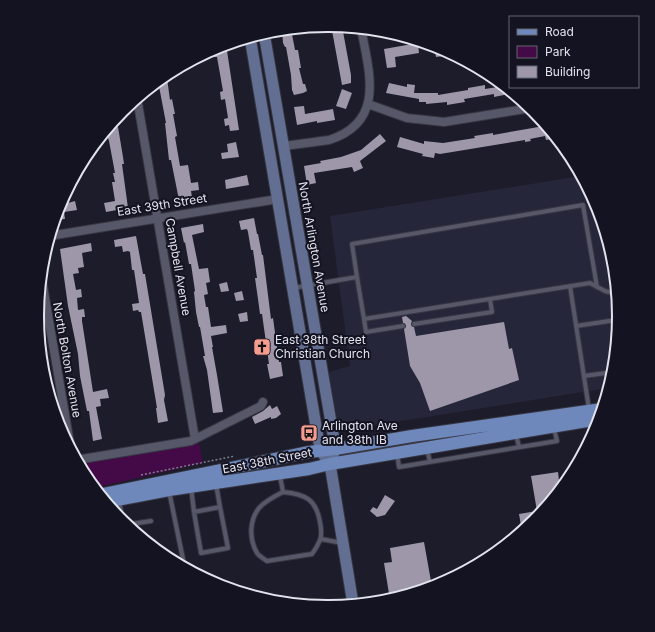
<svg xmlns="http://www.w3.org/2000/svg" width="655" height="632" font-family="Inter,sans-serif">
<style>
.built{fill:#26263a}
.green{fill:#430a47}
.building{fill:#9e97a9}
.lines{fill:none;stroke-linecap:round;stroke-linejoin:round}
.lane-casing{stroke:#373743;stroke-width:6}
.street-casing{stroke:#373743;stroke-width:10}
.secondary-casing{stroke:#373743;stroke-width:13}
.primary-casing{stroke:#373743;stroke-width:14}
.path{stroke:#7e7e8b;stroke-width:1.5;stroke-dasharray:2 2;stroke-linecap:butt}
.lane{stroke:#565768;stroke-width:4}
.street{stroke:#565768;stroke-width:8}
.secondary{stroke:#626f92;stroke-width:11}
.primary{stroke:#6e88bb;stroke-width:12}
.labels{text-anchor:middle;stroke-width:4;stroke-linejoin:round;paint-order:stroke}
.street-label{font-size:12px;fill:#e2e3ed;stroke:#131321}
.poi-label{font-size:12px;fill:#e2e3ed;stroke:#131321;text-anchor:start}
.rim{fill:none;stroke:#e2e3ed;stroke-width:2}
</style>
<rect width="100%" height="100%" fill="#1c1c2b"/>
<path class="built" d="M581 176 596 205 610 249 615 280 618 316 613 373 608 388 339 431 329 372 350 366 330 216Z"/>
<path class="green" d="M199 443 203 463 94 488 85 477 78 464Z"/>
<path class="building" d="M331 25 342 26 351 75V83L342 85Z
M282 29H291L295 50H298L301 68H299L303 84H305L307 91 303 93 294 95 292 90 291 75 286 47H285L283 43Z
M418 43 419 53 395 57 396 67 387 68 384 49Z
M226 44 239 130 230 131 229 125 225 126 224 119 228 118 225 99 221 100 220 92 223 91 217 57H214L213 50H217L216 47Z
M434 46 442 49 443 56 436 57Z
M167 78 170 100 172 99 175 114H173L177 136 175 137 180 166 188 165 191 183 198 182 199 190 191 191 192 197 179 200 171 160H169L165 123H166L158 81 160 79Z
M389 83 407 87V84L415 85 414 93H438V95L468 90V88L485 85V89L504 86 513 93 494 97V94L464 99 465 102 447 105V102L426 104V102H419V99L386 93Z
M342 89 352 93 346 109 336 106Z
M304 106 305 114 333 109 335 120 317 123V121L297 125 294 107Z
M543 122 556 138 546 140 545 136 530 139 531 141 525 142V140L440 154 435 153 434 158 422 156 423 154 397 147 400 137 424 144V141L443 143 475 138 474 136 493 133V135L544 126Z
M118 127 123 157 124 164H122L128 208 106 212 104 203 115 201 112 182H115L113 173H115L109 141 108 138 104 139 103 133 109 131 108 129Z
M380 134 386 141 360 161 363 168 354 172 352 167 314 173 316 183 307 185 304 166 321 163 320 161 341 157 361 150Z
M236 142 239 157 222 159 221 153 228 152 227 144Z
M247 175 249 185 226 189 225 180Z
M66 190 68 203 75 201 77 210 64 212 65 219 54 220 59 204Z
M254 218 257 234H258L262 255H263L271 319 273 318 279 362H281L283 376 270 379 267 364H269L262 314H260L258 299 255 278H257L253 250H251L248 232 247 229 241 230 239 221Z
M203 224 204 232 192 235 199 269 208 268 210 282 206 283 208 294 204 295 206 307H208L211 327 226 325 227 333 211 336 213 347H212L217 375 223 412 213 413 207 370 203 356H205L200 327H199L196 312 194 292 195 291 191 264H189L185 242 184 243 181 228Z
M136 236 143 274H145L165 395 164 400 168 421 158 423 156 408H157L141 312H139L138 310 133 311 132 304 139 303 134 270H132L130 252 128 251 123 252 122 246 115 247 114 240Z
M91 243 92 251 82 253 84 267 78 268 79 273 73 274 76 290 81 289 82 297 77 298 78 310 84 309 85 317H82V321L93 392 107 389 109 398 100 399 101 406 96 407 102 439 93 441 89 411H87L80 376 78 354 68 306 60 249Z
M227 282 229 291 221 292 219 284Z
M242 291 244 300 236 301 234 293Z
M247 312 248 321 240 322 238 314Z
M406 316 412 321 411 325 414 327 416 336 504 322 509 349 512 348 519 380 430 411 420 383 410 366 404 329 406 326 405 324 403 323 402 317Z
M270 405 272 409 277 406 281 414 276 418 271 419V417L255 424 252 417 263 411Z
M558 472 560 489 533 522 522 531 519 514 537 511 531 476Z
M385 495 395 501 385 515 377 517 370 511 373 507 377 509Z
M424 542 432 587 390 600 384 563 392 562 390 548Z"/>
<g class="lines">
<defs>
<path id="lane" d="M357 277 352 244 583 205 597 287
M570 286 589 409
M293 288 357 277 364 319 590 283 605 291 616 294
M364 319 366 332 403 326
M414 324 492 312 490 299
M576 326 616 320 617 330
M584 376 613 372
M592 421 594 432
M516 434 519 447
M427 449 430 462
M397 453 399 467 557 441 554 428
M280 476 283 492C275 496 265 501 259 508 249 521 249 539 257 553 259 556 264 559 267 561L312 554C315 550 318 545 320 540 322 535 321 527 320 522 316 499 305 494 283 492
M191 487 194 512 220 507 216 484
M169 491 184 564H178
M119 500 123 523
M194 512 201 553 228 548 220 507
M125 525 151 521
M321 539 342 543"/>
<path id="street" d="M362 32 376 30
M137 98 195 439
M368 104 407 118 444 122 531 108
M284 146 329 140C386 122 369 72 361 28
M49 236 278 199
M41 274 71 450
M76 460 191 441 261 406 263 402"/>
<path id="secondary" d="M264 33 333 434 335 449 333 456
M250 37 318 438 321 451 330 464 353 604"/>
<path id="primary" d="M99 495 309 452 335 449 412 436 602 409
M106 502 169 490 309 469 330 464 599 419"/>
</defs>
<use href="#lane" class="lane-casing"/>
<use href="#street" class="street-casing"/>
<use href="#secondary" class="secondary-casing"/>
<use href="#primary" class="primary-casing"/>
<path class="path" d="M141 475 235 456"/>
<use href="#lane" class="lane"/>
<use href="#street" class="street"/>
<use href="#secondary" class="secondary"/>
<use href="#primary" class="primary"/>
</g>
<defs>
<symbol id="church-square" viewBox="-11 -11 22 22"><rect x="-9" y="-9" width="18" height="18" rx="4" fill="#f59c91" stroke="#131321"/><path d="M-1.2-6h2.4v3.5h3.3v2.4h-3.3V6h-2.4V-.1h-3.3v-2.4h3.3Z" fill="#111"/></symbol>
<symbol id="bus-square" viewBox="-11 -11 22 22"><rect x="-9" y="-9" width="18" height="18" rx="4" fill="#f59c91" stroke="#131321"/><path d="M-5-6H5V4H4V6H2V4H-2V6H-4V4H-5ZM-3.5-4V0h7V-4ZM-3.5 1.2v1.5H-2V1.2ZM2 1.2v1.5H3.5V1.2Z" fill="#111"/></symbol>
</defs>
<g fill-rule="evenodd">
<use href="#church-square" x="252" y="337" width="20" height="20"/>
<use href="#bus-square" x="299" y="423" width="20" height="20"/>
</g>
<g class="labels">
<g class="street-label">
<text transform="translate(162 205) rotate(-9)" y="4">East 39th Street</text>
<text transform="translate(314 247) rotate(80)" y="4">North Arlington Avenue</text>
<text transform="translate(178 267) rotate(80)" y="4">Campbell Avenue</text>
<text transform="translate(67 360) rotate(80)" y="4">North Bolton Avenue</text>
<text transform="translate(267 461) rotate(-11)" y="4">East 38th Street</text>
</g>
<g class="poi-label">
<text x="275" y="344">East 38th Street<tspan x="275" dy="14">Christian Church</tspan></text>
<text x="322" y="430">Arlington Ave<tspan x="322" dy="14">and 38th IB</tspan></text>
</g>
</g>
<path d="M0 0H655V632H0ZM44 316a284 284 0 1 1 568 0a284 284 0 1 1-568 0Z" fill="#131321" fill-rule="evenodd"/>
<path class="rim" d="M44 316a284 284 0 1 1 568 0a284 284 0 1 1-568 0Z"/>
<rect x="509" y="16" width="130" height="72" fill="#131321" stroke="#666673"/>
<rect x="517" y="29" width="20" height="6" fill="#6e88bb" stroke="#666673"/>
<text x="545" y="36" font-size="12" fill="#e2e3ed">Road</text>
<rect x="517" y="46" width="20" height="12" fill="#430a47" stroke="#666673"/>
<text x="545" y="56" font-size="12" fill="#e2e3ed">Park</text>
<rect x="517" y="66" width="20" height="12" fill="#9e97a9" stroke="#666673"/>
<text x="545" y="76" font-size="12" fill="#e2e3ed">Building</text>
</svg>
